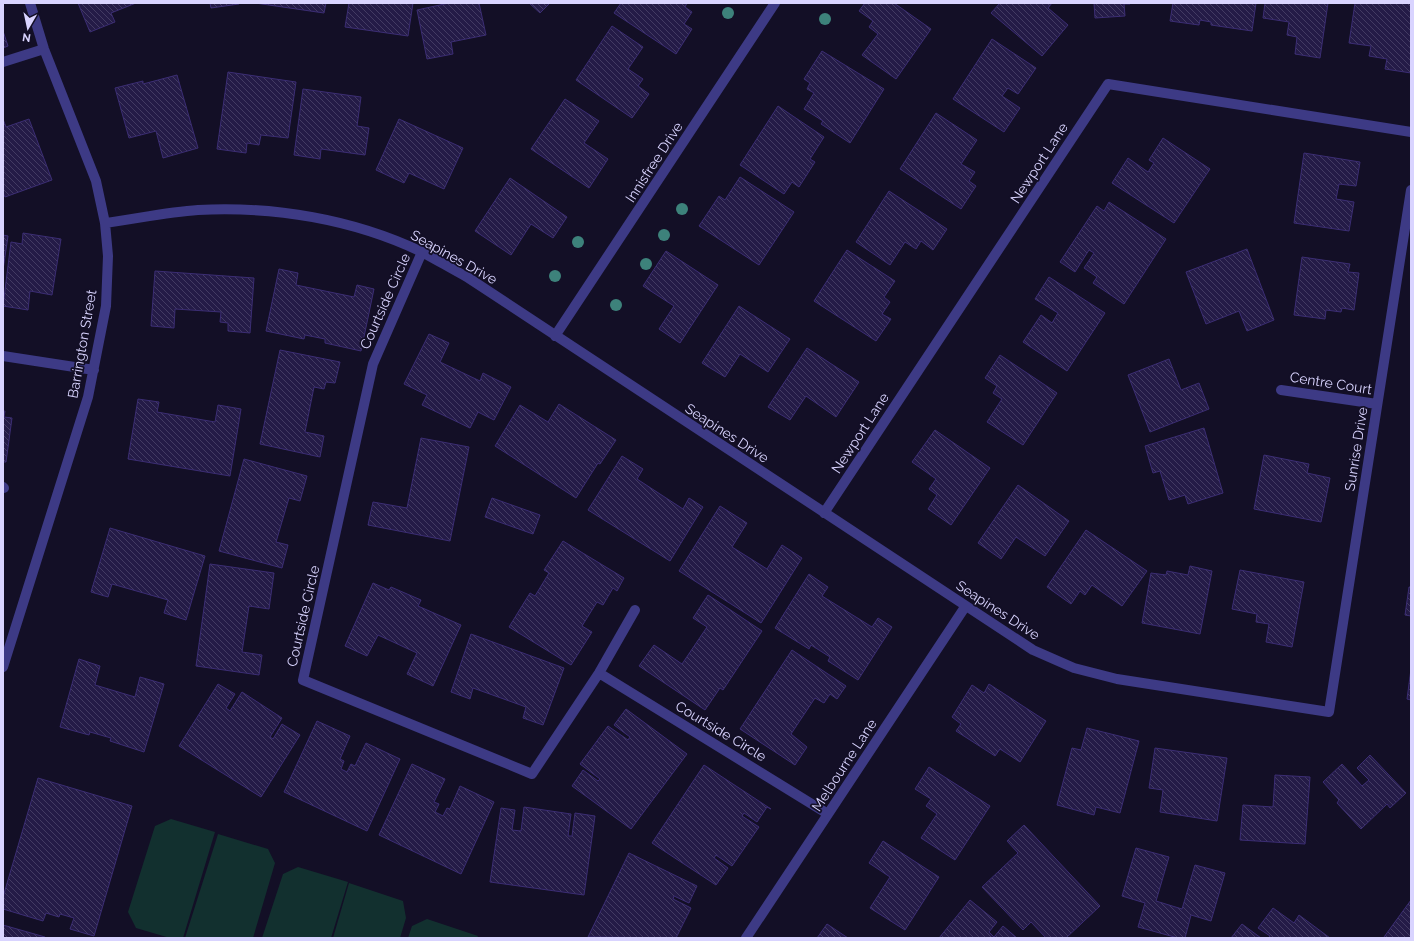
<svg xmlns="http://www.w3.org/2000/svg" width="1414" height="941" font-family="Raleway,sans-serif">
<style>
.pitch{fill:#12302f}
.building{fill:url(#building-back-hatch);stroke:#3b2d73}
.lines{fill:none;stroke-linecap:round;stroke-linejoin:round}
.minor{stroke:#3d3a85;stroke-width:10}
.tree{fill:#3d827b}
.labels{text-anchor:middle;stroke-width:3.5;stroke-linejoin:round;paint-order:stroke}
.street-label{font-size:14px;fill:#d9d4ff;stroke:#130f26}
</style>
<defs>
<pattern id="building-back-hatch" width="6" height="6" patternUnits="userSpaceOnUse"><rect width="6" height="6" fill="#241b47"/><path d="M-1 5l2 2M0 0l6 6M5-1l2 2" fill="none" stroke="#433b63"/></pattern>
</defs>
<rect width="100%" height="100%" fill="#130f26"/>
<path class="pitch" d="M171 819 215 832 183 938H170L136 928 128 912 155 826Z
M218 834 268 849 275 863 253 938H185Z
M298 867 348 882 331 938H262L283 874Z
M349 883 403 901 406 918 400 938H333Z
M427 919 478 936 477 938H408L412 926Z"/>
<path class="building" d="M78 3H136L111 13 115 22 90 32Z
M210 3H239V4L211 8Z
M255 3H326L324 13Z
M349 3H413L408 36 345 27Z
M449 3H479L486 35 451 42 453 54 427 59 417 10Z
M529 3H550L540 13Z
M621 3H687L685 7 692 12 684 24 692 29 676 54 614 13Z
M865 3H894L931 29 896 79 862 55 878 34 869 27 873 21 859 11Z
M1000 3H1052L1048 8 1068 25 1042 56 991 13Z
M1094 3H1130V4H1124L1125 16 1095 18Z
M1173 3H1256L1252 31 1211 25V22L1200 20 1199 25 1170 21Z
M1265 3H1328L1320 58 1295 54 1297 37 1287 35 1289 22 1263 18Z
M1355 3H1411V73L1385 69 1387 59 1369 56 1371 46 1349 43Z
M612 26 643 47 628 69 643 79 638 86 649 94 632 118 576 80Z
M3 31 8 46 3 48Z
M992 39 1036 68 1018 94 1008 88 1002 96 1020 108 1004 132 953 99Z
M822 51 884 89 850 143 821 124 823 121 804 109 814 93 807 89 810 83 804 79Z
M228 72 296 82 288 138 261 135 259 145 247 143 246 153 217 149Z
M177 75 198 148 163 158 156 131 129 138 115 88 143 81V84Z
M303 89 361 97 357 126 369 128 365 155 321 149 320 159 294 155Z
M565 99 599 121 584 143 608 159 589 188 531 149Z
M778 106 824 137 810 159 815 162 799 187 792 182 784 194 740 165Z
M936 113 977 140 961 164 975 172 969 181 976 186 961 209 900 169Z
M3 119 6 127 29 119 52 180 5 197 3 193Z
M399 119 463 148 444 189 409 173 404 183 376 170Z
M1163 138 1210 169 1174 223 1112 183 1128 158 1148 172 1154 163 1149 160Z
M1304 153 1360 162 1356 186 1339 184 1336 199 1354 202 1349 231 1294 223Z
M740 177 794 212 759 265 699 226 719 196 725 200Z
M510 178 567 217 553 238 531 224 511 255 475 231Z
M889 191 947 229 933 250 921 241 916 249 905 242 890 265 856 242Z
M1109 202 1166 239 1124 304 1093 283 1097 277 1084 268 1094 253 1089 250 1075 272 1060 262 1097 206 1104 211Z
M23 233 61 239 52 295 30 291 28 310 3 306 11 242 22 244Z
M3 235 8 236 3 270Z
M1247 249 1274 320 1247 331 1239 311 1206 324 1186 272Z
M847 250 895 281 884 297 890 302 882 314 891 319 876 341 814 301Z
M666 251 718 285 680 343 659 329 674 306 643 286Z
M1302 257 1350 264 1348 272 1359 273 1354 310 1342 308 1341 312 1326 310 1325 319 1294 315Z
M279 269 298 273 296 285 354 297 357 285 374 289 361 351 325 343V339L305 335 304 339 266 331Z
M155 271 254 278 250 333 228 331V323L220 322 221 312 175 309 174 328 151 326Z
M1049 277 1105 313 1067 371 1023 342 1041 315 1052 323 1058 313 1035 299Z
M739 306 790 339 768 372 740 354 725 377 702 363Z
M429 334 449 343 440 362 480 381 483 373 511 387 494 420 478 412 470 428 422 405 427 395 404 384Z
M807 348 859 382 836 417 806 396 790 420 768 407Z
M280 350 340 362 335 383 326 382 324 389 314 387 305 432 324 436 320 457 260 444Z
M1000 355 1057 393 1023 445 987 422 1002 399 993 393 997 386 985 378Z
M1169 359 1181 390 1199 383 1209 409 1150 432 1128 375Z
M138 399 159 402 157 412 215 422 218 405 241 409 230 476 128 459Z
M559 404 616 440 600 464 598 463 576 498 495 446 520 405 548 422Z
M3 411H5L4 417 12 418 6 462H3Z
M1204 428 1223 493 1188 504 1185 495 1169 500 1160 471 1153 473 1145 446Z
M935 430 990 468 951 525 928 509 937 495 929 489 936 479 912 462Z
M421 438 469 447 450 541 368 525 373 502 407 508Z
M1264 455 1309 464 1307 473 1330 478 1321 522 1254 509Z
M622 456 643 469 637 479 683 509 689 498 703 507 670 561 588 510Z
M244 459 307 476 300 501 289 498 276 542 288 545 282 568 219 551Z
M1018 485 1069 521 1045 556 1016 537 1001 559 978 543Z
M492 498 540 515 533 534 485 517Z
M720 506 747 523 732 547 767 569 782 545 802 558 761 623 679 571Z
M110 528 205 556 186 620 164 613 168 600 112 584 108 597 91 592Z
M1086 530 1147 571 1122 606 1092 585 1085 595 1080 591 1071 604 1047 587Z
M563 541 624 578 617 591 613 588 603 605 597 602 582 626 592 632 571 665 509 627 530 593 535 596 549 573 544 570Z
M210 564 274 573 269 609 249 606 242 652 262 655 259 675 196 666Z
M1190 566 1212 571 1200 634 1142 623 1151 573 1166 575 1167 571 1188 575Z
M1240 570 1304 582 1292 647 1266 642 1269 624 1256 622 1257 614 1232 609Z
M809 574 828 587 822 596 872 627 878 618 892 627 858 680 828 661 830 657 811 645 809 649 775 628Z
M373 583 389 590 391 587 421 600 418 606 461 625 433 686 407 674 417 653 378 635 367 656 345 646Z
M1409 587H1411V616L1405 615Z
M708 595 762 631 723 690 720 688 705 710 639 666 654 645 682 664 707 627 693 618Z
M471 634 564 668 543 725 523 718 526 707 473 688 470 699 451 692Z
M792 650 846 686 837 699 830 694 824 703 815 698 791 734 807 747 795 765 740 729Z
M79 659 100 666 95 685 135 697 140 677 164 684 144 752 110 741 111 738 90 732 89 735 60 727Z
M1411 669V700L1407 699Z
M218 684 235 694 226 708 230 711 242 692 282 718 270 737 273 739 282 724 300 735 261 797 179 746Z
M989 684 1046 721 1020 762 1000 749 995 756 956 731 961 724 952 717 972 685 984 693Z
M626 709 687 754 631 829 572 786 583 770 598 781 600 779 580 764 608 726 628 740 630 737 614 725Z
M317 721 350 736 340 759 344 761 341 769 347 772 351 764 355 766 366 743 400 759 367 831 284 792Z
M1087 728 1139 741 1120 813 1096 807 1094 815 1057 805 1072 748 1081 750Z
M1155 748 1227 758 1217 821 1160 812 1163 790 1149 788Z
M1370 755 1406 793 1390 808 1387 804 1361 829 1337 803 1339 800 1323 782 1342 764 1362 786 1369 780 1357 768Z
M412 764 445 779 434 802 439 804 435 812 443 816 447 808 450 809 460 786 494 802 461 874 379 835Z
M704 765 771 809 767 807 757 822 744 813 742 816 759 827 732 866 716 855 714 858 728 868 716 885 652 843Z
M929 767 990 806 955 860 921 838 937 814 926 806 931 799 915 789Z
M1275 775 1310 777 1305 844 1240 840 1243 805 1273 807Z
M38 778 132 806 94 936 70 929 74 918 60 914 59 917 46 913 43 921 3 909V897Z
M524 807 571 814 568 836H572L575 813 595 816 584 895 490 882 501 808 515 810 512 830 521 831Z
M1024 825 1100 906 1066 938H1046L1031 922 1023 930 982 887 1018 853 1007 841Z
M883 841 939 877 905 930 870 908 890 877 869 863Z
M1136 848 1169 857 1156 901 1182 909 1195 865 1225 873 1211 921 1191 915 1185 938H1178L1138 927 1145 903 1122 896Z
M629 853 697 886 689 903 674 896 673 899 691 908 676 938 588 937Z
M970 900 997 922 989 932 994 937 1003 926 1017 938H939Z
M1411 900V938H1386L1384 937Z
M1273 908 1294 923 1299 915 1330 938H1268L1270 936 1258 928Z
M827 924 848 938H817Z
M1242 924 1261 938H1231Z
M3 925 45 937V938H3Z"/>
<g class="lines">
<path class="minor" d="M3 62 44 49
M105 223C136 219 167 212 198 210 274 206 353 219 422 252 437 260 452 269 467 277L1033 650 1074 668 1117 679 1329 712 1411 190
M422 252 373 364 303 680 532 774 599 673 635 610
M555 336 775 3
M3 356 94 370
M1281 390 1377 404
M3 487 4 488
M824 513 1108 84 1411 132
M3 667 88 397 106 306 108 256 105 223 96 181 44 49 30 3
M599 673 828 814
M746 938 965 607"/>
</g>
<g class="tree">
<circle cx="728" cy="13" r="6"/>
<circle cx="825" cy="19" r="6"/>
<circle cx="682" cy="209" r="6"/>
<circle cx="664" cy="235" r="6"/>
<circle cx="578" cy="242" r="6"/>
<circle cx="646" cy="264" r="6"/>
<circle cx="555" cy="276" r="6"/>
<circle cx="616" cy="305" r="6"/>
</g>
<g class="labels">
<g class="street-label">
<text transform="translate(654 162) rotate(-57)" y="5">Innisfree Drive</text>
<text transform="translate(1039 163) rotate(-57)" y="5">Newport Lane</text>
<text transform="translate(454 257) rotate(29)" y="5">Seapines Drive</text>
<text transform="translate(385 301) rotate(-66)" y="5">Courtside Circle</text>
<text transform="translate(82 344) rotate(-80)" y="5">Barrington Street</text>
<text transform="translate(1331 383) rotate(9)" y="5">Centre Court</text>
<text transform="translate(727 433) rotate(33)" y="5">Seapines Drive</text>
<text transform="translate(860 433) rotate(-57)" y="5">Newport Lane</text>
<text transform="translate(1356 449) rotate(-81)" y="5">Sunrise Drive</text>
<text transform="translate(998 610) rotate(33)" y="5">Seapines Drive</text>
<text transform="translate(303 616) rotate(-77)" y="5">Courtside Circle</text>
<text transform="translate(721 731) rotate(31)" y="5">Courtside Circle</text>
<text transform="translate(844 765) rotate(-57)" y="5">Melbourne Lane</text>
</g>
</g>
<rect width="1414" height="941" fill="none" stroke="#d9d4ff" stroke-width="8"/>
<g transform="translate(28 28) rotate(189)" stroke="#130f26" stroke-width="3" paint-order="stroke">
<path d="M0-3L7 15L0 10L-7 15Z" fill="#d9d4ff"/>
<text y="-6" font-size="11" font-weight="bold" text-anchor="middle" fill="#d9d4ff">N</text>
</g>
</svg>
